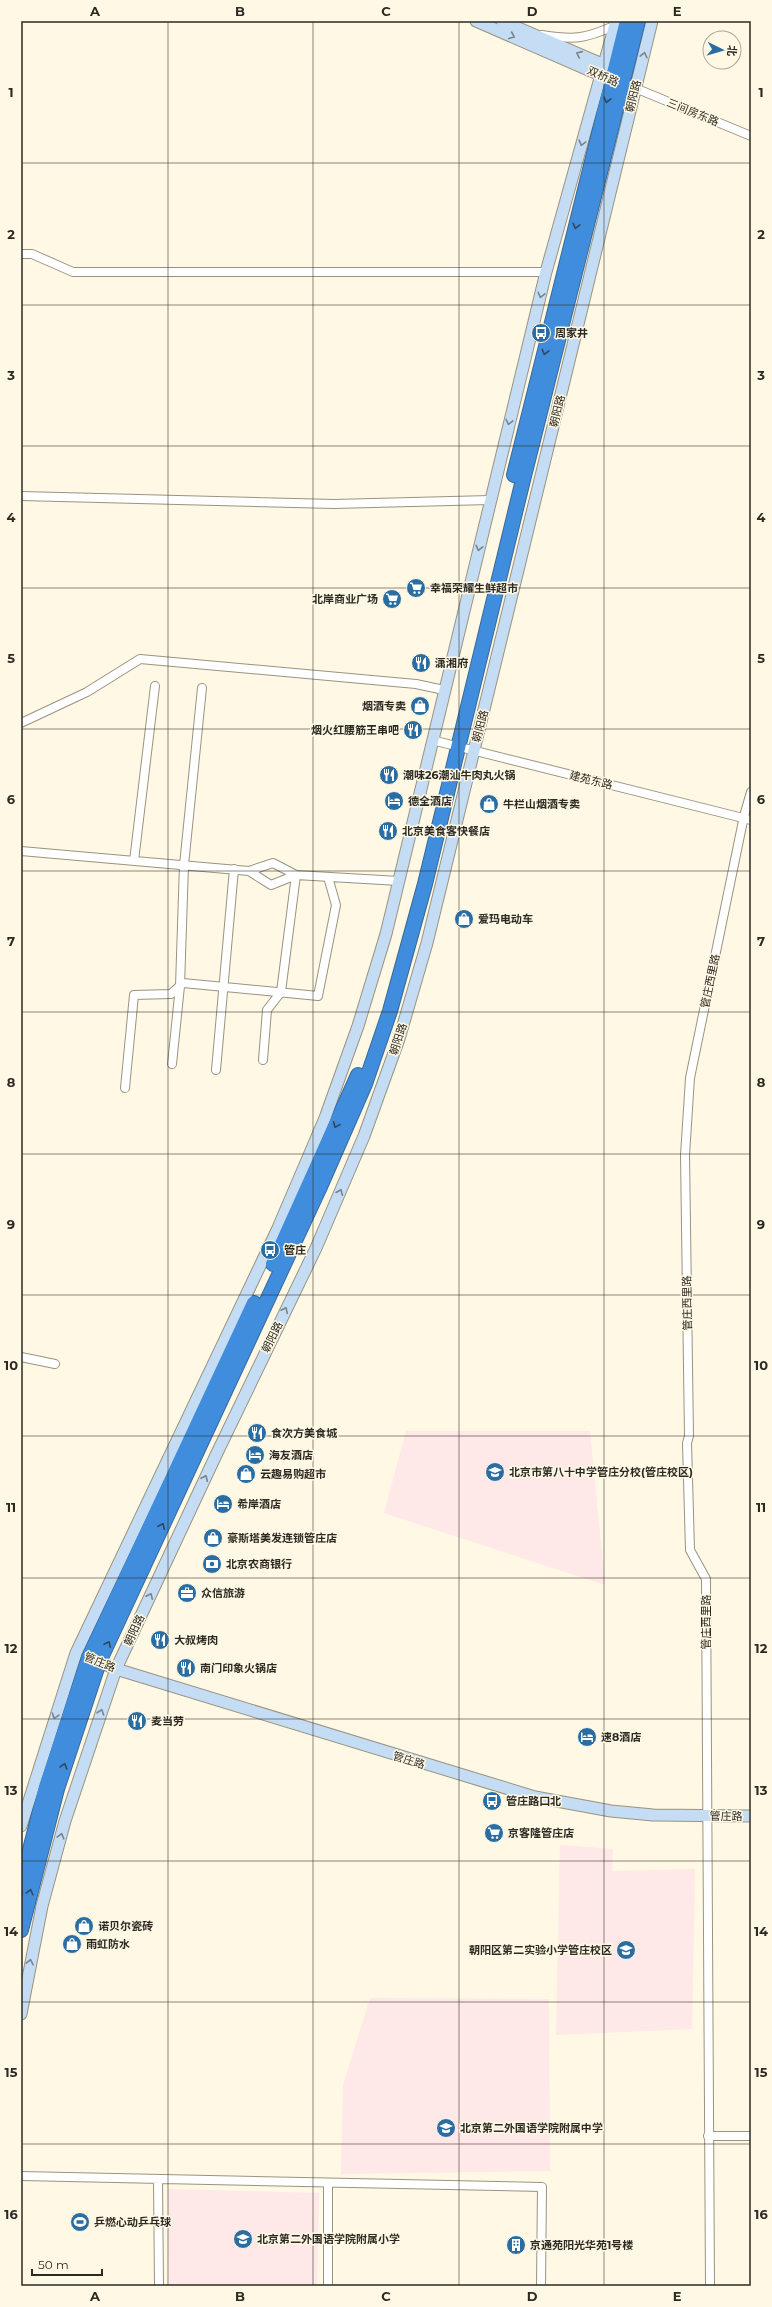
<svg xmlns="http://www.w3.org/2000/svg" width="772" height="2307" font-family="Montserrat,'Noto Sans SC',sans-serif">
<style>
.education{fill:#fee8e8}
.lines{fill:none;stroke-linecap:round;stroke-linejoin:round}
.street-casing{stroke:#999381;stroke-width:10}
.secondary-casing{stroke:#999381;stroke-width:13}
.highway-casing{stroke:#396a9b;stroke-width:16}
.street{stroke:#fff;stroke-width:8}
.secondary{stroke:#c5ddf4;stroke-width:11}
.highway{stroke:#3f8ddc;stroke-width:14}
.oneway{stroke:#79848c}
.oneway2{stroke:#32485a}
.grid{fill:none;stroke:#2d2a23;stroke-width:1;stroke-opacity:0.55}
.labels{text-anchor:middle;stroke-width:3;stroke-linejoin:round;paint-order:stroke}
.street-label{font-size:11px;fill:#2d2a23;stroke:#fff8e4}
.poi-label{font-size:11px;font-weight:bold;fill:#2d2a23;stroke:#fff8e4;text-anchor:start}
.neatline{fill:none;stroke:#2d2a23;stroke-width:1.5}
.grid-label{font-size:13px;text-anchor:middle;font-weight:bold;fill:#2d2a23}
</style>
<rect width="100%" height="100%" fill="#fff8e4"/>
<path class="education" d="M406 1431H590L605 1585 384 1513Z
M560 1845 613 1849 612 1871 695 1869 692 2029 556 2035Z
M370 1998 549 1999 550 2171 341 2174 343 2085Z
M168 2189 319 2193 317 2286H169Z"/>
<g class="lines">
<defs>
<path id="street" d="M542 35C574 40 584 39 614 26
M635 88 751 136
M21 254H32L73 272H546
M21 496 334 504 490 500
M21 723 87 692 140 659 416 684 444 690
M432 740 751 820
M21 851 249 871
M134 861 155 686
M296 875 271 885 249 871 273 863 296 875 399 881
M263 1060 267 1010 281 992 296 875
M172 1064 180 986 184 865 202 688
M216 1070 234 869
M125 1088 134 995 171 994 183 983 318 996 336 905 328 877
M21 1357 55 1364
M708 2136H751
M21 2176 542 2187 541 2286
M158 2180 159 2286
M328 2286V2183
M710 2286 706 1579 690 1550 687 1443 689 1436 685 1155 690 1078 744 816 751 792"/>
<path id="secondary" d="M476 21 607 78
M502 21 609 67
M92 1659 116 1669 535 1797 611 1811 653 1815 751 1816
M21 1826 76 1653 278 1228 325 1118 358 1026 386 934 546 272 616 21
M21 2014 42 1906 65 1821 116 1669 217 1453 316 1248 364 1136 399 1039 427 943 652 21"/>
<path id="highway" d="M514 475 627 21
M273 1264 358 1075
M21 1885 46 1787 89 1657 254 1303
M21 1930 57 1789 99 1662 319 1189 365 1084 390 1011 425 884 522 484 638 21"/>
</defs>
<use href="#street" class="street-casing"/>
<use href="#secondary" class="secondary-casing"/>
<use href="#highway" class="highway-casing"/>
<use href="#street" class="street"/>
<use href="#secondary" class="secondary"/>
<use href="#highway" class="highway"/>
</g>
<defs><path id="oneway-chevron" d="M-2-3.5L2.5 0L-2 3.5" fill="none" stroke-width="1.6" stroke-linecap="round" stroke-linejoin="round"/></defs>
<g class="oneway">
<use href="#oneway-chevron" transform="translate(512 36) rotate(23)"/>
<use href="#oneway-chevron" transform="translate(579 54) rotate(-156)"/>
<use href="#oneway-chevron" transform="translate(644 55) rotate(-76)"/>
<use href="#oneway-chevron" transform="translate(582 143) rotate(105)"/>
<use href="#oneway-chevron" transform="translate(541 295) rotate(104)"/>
<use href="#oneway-chevron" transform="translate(509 422) rotate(104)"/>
<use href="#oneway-chevron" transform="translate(479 548) rotate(104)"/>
<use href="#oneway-chevron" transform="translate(340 1192) rotate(-67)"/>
<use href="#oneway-chevron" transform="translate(285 1310) rotate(-64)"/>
<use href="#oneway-chevron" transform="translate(205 1478) rotate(-65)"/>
<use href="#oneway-chevron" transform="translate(150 1596) rotate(-65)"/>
<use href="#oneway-chevron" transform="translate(101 1712) rotate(-71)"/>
<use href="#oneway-chevron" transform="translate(55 1716) rotate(108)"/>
<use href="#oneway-chevron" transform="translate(61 1836) rotate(-75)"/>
<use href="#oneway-chevron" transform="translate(30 1962) rotate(-78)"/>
</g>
<g class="oneway2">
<use href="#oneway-chevron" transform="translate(607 100) rotate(104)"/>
<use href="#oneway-chevron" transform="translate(576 226) rotate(104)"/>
<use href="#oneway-chevron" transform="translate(545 352) rotate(104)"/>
<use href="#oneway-chevron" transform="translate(336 1125) rotate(114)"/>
<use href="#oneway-chevron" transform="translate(162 1526) rotate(-65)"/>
<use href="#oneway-chevron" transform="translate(108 1644) rotate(-65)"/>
<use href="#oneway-chevron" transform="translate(64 1766) rotate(-73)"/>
<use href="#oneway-chevron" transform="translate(30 1892) rotate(-76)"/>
</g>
<path class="grid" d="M168 21V2286M313 21V2286M459 21V2286M604 21V2286M21 163H751M21 305H751M21 446H751M21 588H751M21 729H751M21 871H751M21 1012H751M21 1154H751M21 1295H751M21 1436H751M21 1578H751M21 1719H751M21 1861H751M21 2002H751M21 2144H751"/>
<defs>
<symbol id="bus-disc" viewBox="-11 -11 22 22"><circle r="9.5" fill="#296da2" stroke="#fff8e4"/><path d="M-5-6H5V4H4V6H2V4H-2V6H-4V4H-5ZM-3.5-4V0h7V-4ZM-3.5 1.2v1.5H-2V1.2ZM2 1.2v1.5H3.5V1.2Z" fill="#fff"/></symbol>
<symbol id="supermarket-disc" viewBox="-11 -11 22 22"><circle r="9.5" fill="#296da2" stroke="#fff8e4"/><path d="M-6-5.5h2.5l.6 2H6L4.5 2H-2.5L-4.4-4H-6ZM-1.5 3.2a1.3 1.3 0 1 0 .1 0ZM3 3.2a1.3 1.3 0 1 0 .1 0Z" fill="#fff"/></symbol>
<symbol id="restaurant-disc" viewBox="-11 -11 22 22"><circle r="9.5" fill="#296da2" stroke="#fff8e4"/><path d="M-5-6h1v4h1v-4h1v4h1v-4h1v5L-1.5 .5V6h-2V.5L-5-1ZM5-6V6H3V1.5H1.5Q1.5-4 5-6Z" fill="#fff"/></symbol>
<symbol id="shop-disc" viewBox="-11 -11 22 22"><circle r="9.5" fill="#296da2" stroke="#fff8e4"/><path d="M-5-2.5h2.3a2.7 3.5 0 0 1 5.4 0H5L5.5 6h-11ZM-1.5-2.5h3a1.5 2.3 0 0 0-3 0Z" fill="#fff"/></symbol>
<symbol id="hotel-disc" viewBox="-11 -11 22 22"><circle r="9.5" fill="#296da2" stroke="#fff8e4"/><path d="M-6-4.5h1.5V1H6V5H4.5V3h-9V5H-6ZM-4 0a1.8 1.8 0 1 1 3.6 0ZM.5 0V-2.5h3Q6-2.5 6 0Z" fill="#fff"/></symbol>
<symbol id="school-disc" viewBox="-11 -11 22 22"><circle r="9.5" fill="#296da2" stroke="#fff8e4"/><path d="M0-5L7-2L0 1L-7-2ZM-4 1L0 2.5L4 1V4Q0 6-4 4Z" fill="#fff"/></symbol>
<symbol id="bank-disc" viewBox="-11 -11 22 22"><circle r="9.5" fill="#296da2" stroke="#fff8e4"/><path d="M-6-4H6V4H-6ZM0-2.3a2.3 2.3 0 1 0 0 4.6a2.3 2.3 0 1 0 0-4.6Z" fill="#fff"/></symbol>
<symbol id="office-disc" viewBox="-11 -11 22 22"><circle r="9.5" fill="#296da2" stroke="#fff8e4"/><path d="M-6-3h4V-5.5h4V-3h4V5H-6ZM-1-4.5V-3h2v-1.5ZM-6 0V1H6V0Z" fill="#fff"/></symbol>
<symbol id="stadium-disc" viewBox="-11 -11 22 22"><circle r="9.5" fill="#296da2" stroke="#fff8e4"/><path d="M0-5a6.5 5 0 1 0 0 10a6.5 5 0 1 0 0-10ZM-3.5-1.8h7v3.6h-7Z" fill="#fff"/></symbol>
<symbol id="building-disc" viewBox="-11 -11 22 22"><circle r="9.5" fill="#296da2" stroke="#fff8e4"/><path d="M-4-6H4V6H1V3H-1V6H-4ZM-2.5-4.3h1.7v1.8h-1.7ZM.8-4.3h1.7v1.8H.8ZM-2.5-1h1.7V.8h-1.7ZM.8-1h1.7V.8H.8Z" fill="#fff"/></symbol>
</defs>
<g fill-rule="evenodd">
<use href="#bus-disc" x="530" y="322" width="22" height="22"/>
<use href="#supermarket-disc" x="405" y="577" width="22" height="22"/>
<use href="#supermarket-disc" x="381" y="588" width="22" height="22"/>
<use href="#restaurant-disc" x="410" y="652" width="22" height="22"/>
<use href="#shop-disc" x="409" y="695" width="22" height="22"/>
<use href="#restaurant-disc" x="402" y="719" width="22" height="22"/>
<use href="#restaurant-disc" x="378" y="764" width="22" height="22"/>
<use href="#hotel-disc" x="383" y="790" width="22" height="22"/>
<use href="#shop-disc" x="478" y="793" width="22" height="22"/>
<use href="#restaurant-disc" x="377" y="820" width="22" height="22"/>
<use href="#shop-disc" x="453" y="908" width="22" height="22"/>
<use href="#bus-disc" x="259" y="1239" width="22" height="22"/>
<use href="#restaurant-disc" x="246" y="1422" width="22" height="22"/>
<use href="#hotel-disc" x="244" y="1444" width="22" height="22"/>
<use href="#school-disc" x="484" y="1461" width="22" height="22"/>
<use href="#shop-disc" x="235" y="1463" width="22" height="22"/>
<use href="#hotel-disc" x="212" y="1493" width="22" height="22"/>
<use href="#shop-disc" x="202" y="1527" width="22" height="22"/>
<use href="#bank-disc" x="201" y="1553" width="22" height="22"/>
<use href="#office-disc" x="176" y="1582" width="22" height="22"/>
<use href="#restaurant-disc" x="149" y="1629" width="22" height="22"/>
<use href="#restaurant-disc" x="175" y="1657" width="22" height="22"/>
<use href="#restaurant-disc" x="126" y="1710" width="22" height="22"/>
<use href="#hotel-disc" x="576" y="1726" width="22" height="22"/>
<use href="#bus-disc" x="481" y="1790" width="22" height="22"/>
<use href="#supermarket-disc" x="483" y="1822" width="22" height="22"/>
<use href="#shop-disc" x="73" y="1915" width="22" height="22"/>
<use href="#shop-disc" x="61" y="1933" width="22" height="22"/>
<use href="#school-disc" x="615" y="1939" width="22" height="22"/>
<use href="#school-disc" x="435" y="2117" width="22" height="22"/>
<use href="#stadium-disc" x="69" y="2211" width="22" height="22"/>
<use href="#school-disc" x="232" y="2228" width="22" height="22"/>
<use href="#building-disc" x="505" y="2234" width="22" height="22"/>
</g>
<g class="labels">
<g class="street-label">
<text transform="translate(603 76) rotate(24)" y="4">双桥路</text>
<text transform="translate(633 96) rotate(-76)" y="4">朝阳路</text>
<text transform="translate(693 112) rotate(22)" y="4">三间房东路</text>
<text transform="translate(557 411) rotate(-76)" y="4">朝阳路</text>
<text transform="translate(480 726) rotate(-75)" y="4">朝阳路</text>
<text transform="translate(591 780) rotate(14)" y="4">建苑东路</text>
<text transform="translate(710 981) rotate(-78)" y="4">管庄西里路</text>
<text transform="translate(398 1039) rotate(-72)" y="4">朝阳路</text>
<text transform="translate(687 1303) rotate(-91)" y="4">管庄西里路</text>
<text transform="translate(272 1337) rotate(-64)" y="4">朝阳路</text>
<text transform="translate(706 1622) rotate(-90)" y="4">管庄西里路</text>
<text transform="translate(134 1630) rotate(-65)" y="4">朝阳路</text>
<text transform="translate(100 1662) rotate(22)" y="4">管庄路</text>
<text transform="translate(409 1760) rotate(17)" y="4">管庄路</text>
<text transform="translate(726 1816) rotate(1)" y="4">管庄路</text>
</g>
<g class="poi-label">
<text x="555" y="337">周家井</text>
<text x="430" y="592">幸福荣耀生鲜超市</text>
<text x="378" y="603" text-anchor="end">北岸商业广场</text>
<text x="435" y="667">潇湘府</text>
<text x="406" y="710" text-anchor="end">烟酒专卖</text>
<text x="399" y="734" text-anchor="end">烟火红腰筋王串吧</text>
<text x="403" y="779">潮味26潮汕牛肉丸火锅</text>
<text x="408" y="805">德全酒店</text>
<text x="503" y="808">牛栏山烟酒专卖</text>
<text x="402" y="835">北京美食客快餐店</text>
<text x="478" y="923">爱玛电动车</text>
<text x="284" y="1254">管庄</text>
<text x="271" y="1437">食次方美食城</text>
<text x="269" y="1459">海友酒店</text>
<text x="509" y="1476">北京市第八十中学管庄分校(管庄校区)</text>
<text x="260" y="1478">云趣易购超市</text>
<text x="237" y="1508">希岸酒店</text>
<text x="227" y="1542">豪斯塔美发连锁管庄店</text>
<text x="226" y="1568">北京农商银行</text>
<text x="201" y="1597">众信旅游</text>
<text x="174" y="1644">大叔烤肉</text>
<text x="200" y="1672">南门印象火锅店</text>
<text x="151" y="1725">麦当劳</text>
<text x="601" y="1741">速8酒店</text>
<text x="506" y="1805">管庄路口北</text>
<text x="508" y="1837">京客隆管庄店</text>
<text x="98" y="1930">诺贝尔瓷砖</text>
<text x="86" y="1948">雨虹防水</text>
<text x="612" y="1954" text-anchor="end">朝阳区第二实验小学管庄校区</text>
<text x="460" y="2132">北京第二外国语学院附属中学</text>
<text x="94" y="2226">乒燃心动乒乓球</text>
<text x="257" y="2243">北京第二外国语学院附属小学</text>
<text x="530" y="2249">京通苑阳光华苑1号楼</text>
</g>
</g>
<rect width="772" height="2307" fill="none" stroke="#fff8e4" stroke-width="44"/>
<g transform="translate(722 50) rotate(95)"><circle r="19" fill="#fff8e4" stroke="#aba697"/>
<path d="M0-3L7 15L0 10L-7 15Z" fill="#296da2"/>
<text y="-6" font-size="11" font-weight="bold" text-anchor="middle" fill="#2d2a23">北</text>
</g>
<path d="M32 2269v6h70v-6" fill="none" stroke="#2d2a23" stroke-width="2"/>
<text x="38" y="2269" font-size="12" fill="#2d2a23" stroke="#fff8e4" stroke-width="3" paint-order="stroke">50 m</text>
<rect x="22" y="22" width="728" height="2263" class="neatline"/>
<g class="grid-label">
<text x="95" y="16">A</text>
<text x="240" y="16">B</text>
<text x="386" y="16">C</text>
<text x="532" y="16">D</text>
<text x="677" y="16">E</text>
<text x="11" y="97">1</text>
<text x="761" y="97">1</text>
<text x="11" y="239">2</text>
<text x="761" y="239">2</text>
<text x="11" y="380">3</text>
<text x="761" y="380">3</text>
<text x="11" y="522">4</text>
<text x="761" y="522">4</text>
<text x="11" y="663">5</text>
<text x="761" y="663">5</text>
<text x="11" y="804">6</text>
<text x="761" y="804">6</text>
<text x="11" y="946">7</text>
<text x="761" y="946">7</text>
<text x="11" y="1087">8</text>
<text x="761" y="1087">8</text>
<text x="11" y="1229">9</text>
<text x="761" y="1229">9</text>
<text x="11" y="1370">10</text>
<text x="761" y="1370">10</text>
<text x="11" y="1512">11</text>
<text x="761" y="1512">11</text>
<text x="11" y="1653">12</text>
<text x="761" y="1653">12</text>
<text x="11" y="1795">13</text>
<text x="761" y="1795">13</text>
<text x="11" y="1936">14</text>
<text x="761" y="1936">14</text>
<text x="11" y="2077">15</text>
<text x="761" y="2077">15</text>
<text x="11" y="2219">16</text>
<text x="761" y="2219">16</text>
<text x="95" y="2301">A</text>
<text x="240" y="2301">B</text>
<text x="386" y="2301">C</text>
<text x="532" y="2301">D</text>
<text x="677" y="2301">E</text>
</g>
</svg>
